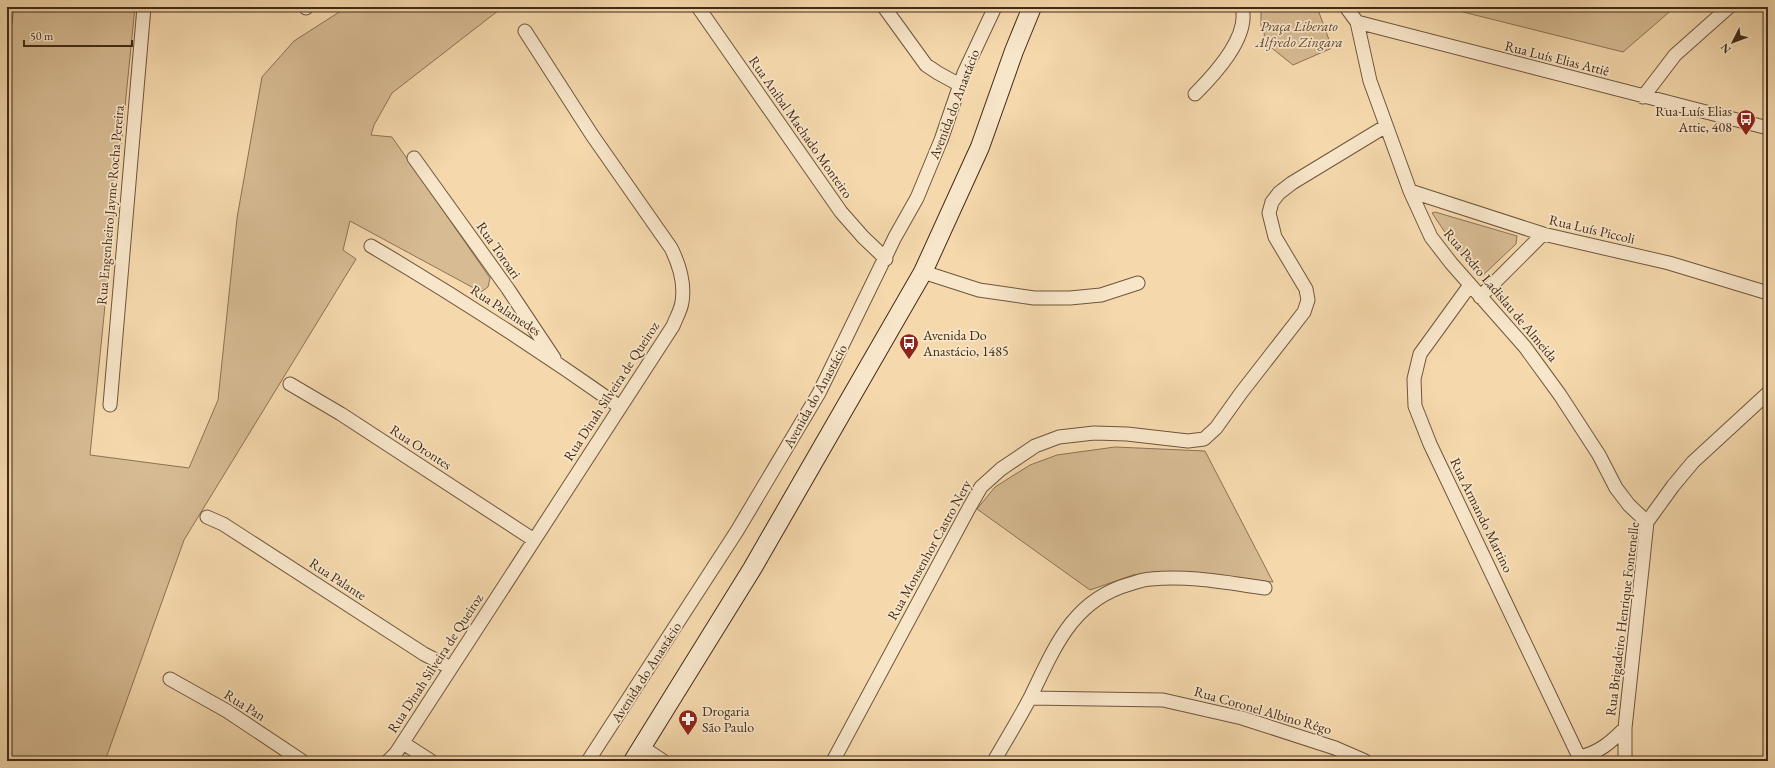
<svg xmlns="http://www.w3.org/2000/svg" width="1775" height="768" font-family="'EB Garamond',serif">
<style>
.green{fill:#d7bb93;stroke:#8c7254}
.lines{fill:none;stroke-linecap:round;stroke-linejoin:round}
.street-casing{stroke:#6f563c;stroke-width:15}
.secondary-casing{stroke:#422a16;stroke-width:20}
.street{stroke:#f8e6ca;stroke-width:13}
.secondary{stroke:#f8e6ca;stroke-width:18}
.labels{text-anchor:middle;stroke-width:3.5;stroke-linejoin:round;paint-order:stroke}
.park-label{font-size:14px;font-style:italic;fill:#60472f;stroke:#f8e6ca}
.street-label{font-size:14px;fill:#422a16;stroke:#f8e6ca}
.poi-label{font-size:14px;fill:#422a16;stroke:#f8e6ca;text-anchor:start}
</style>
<rect width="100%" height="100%" fill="#f5d9ad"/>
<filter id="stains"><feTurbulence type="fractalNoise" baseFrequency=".005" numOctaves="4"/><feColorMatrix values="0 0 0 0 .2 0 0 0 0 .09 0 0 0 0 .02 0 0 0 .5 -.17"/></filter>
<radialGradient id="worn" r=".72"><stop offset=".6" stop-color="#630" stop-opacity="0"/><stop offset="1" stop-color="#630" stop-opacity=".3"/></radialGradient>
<path class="green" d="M14 7H135L90 455 189 468 218 400 237 218 262 77 294 41 347 7H503L392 93 374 125 371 135 392 137 490 278 488 287 481 292 350 221 343 250 356 259 184 540 105 761H7V62Z
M1261 7H1317L1332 48 1293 65 1263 41C1265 35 1265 31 1261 26Z
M1443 7H1675L1623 52Z
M1435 212 1517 236 1516 244 1481 277 1453 244 1432 213Z
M1115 447 1205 451 1273 582 1158 572 1133 575 1090 590 977 509 995 487 1030 465 1057 455Z"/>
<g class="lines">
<defs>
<path id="street" d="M305 7 306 8
M698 7 841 212 863 237 886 259
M884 7 926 65 938 73 960 85
M1346 7 1357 22 1768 128
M1357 22 1370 81 1410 191 1431 237 1451 263 1525 347 1560 395 1599 455 1616 488 1629 505 1647 522
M1195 94C1214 75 1250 37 1242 7
M1643 97 1675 55 1729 7
M414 158 508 289 554 358
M1410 191 1543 234 1669 263 1768 293
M371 246C456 296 539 350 620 407
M923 272 979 290 1034 298H1070L1101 295 1138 283
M1470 285 1420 354 1414 379 1415 406 1430 444 1581 761
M1480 297 1543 234
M290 384 341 414 534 540
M110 405 144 7
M207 517 223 524 424 654 451 668
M170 679 227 711 302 761
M1030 698 1163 700 1242 718 1335 748 1365 761
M403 743 431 761
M642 747 663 761
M1579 757C1599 753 1611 742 1625 728
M388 761 396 753 673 326C676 318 681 310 682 302 685 284 679 264 671 248L592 135 525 31
M588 761 737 531 819 393 895 237 917 198 941 140 964 73 995 7
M833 761 969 508 981 487 1001 469 1035 446 1059 437 1094 433 1127 434 1188 441 1204 439 1216 428 1241 393 1304 312 1308 300 1306 289 1275 237 1269 213 1272 202 1279 193 1292 183 1386 126
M994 761C1006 740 1019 719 1030 698 1054 649 1072 600 1130 584 1137 582 1144 579 1151 579 1189 575 1228 583 1265 588
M1625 761V728L1647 522 1673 486 1693 462 1768 393"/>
<path id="secondary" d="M633 761 752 569 923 272 980 147 1014 51 1032 7"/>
</defs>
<use href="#street" class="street-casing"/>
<use href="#secondary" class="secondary-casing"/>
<use href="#street" class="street"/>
<use href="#secondary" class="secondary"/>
</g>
<defs>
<symbol id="bus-pin" viewBox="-11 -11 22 30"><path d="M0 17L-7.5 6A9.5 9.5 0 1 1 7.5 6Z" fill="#8f2418" stroke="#f8e6ca"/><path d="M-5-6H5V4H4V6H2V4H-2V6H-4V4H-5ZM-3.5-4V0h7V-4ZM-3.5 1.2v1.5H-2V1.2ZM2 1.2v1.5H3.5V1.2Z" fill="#fff"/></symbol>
<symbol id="pharmacy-pin" viewBox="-11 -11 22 30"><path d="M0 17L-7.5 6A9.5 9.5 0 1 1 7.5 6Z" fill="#8f2418" stroke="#f8e6ca"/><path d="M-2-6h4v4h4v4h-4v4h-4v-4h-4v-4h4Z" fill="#fff"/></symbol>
</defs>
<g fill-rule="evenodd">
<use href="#bus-pin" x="1735" y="108" width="22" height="30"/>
<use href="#bus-pin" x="898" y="332" width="22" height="30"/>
<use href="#pharmacy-pin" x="677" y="708" width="22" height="30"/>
</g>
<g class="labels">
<g class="park-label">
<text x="1299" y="31">Praça Liberato<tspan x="1299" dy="16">Alfredo Zingara</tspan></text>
</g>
<g class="street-label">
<text transform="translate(1557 58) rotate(14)" y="5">Rua Luís Elias Attiê</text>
<text transform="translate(954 104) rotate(-69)" y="5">Avenida do Anastácio</text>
<text transform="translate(801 127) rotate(55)" y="5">Rua Anibal Machado Monteiro</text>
<text transform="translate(110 205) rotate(-85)" y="5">Rua Engenheiro Jayme Rocha Pereira</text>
<text transform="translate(1592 229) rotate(13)" y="5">Rua Luís Piccoli</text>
<text transform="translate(499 250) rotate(55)" y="5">Rua Toroari</text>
<text transform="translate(1501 295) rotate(50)" y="5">Rua Pedro Ladislau de Almeida</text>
<text transform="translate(506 310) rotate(33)" y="5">Rua Palamedes</text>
<text transform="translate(611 391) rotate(-57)" y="5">Rua Dinah Silveira de Queiroz</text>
<text transform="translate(815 396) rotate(-61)" y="5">Avenida do Anastácio</text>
<text transform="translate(421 447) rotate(33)" y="5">Rua Orontes</text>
<text transform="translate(1482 515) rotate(64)" y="5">Rua Armando Martino</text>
<text transform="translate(929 550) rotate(-61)" y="5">Rua Monsenhor Castro Nery</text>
<text transform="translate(338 579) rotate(33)" y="5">Rua Palante</text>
<text transform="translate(1622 619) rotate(-83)" y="5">Rua Brigadeiro Henrique Fontenelle</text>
<text transform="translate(435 663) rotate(-57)" y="5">Rua Dinah Silveira de Queiroz</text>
<text transform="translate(646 672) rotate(-57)" y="5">Avenida do Anastácio</text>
<text transform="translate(245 705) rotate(32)" y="5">Rua Pan</text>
<text transform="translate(1263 710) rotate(16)" y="5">Rua Coronel Albino Rêgo</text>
</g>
<g class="poi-label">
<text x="1732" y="116" text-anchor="end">Rua Luís Elias<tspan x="1732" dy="16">Attie, 408</tspan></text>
<text x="923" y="340">Avenida Do<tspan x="923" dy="16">Anastácio, 1485</tspan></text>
<text x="702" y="716">Drogaria<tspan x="702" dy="16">São Paulo</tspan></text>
</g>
</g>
<rect width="1775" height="768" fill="none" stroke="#f5d9ad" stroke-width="24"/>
<rect x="8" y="8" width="1759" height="752" fill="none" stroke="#422a16" stroke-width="2"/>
<rect x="12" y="12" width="1751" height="744" fill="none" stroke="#422a16"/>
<g transform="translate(1733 42) rotate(228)" stroke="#f8e6ca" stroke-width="3" paint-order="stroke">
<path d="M0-3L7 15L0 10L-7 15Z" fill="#422a16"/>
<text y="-6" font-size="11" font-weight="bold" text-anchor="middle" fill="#422a16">N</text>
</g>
<path d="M24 40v6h108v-6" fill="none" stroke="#422a16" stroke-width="2"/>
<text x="30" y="40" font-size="12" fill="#422a16" stroke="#f8e6ca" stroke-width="3" paint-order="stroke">50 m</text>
<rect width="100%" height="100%" filter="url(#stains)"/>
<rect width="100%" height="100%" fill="url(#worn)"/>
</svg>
